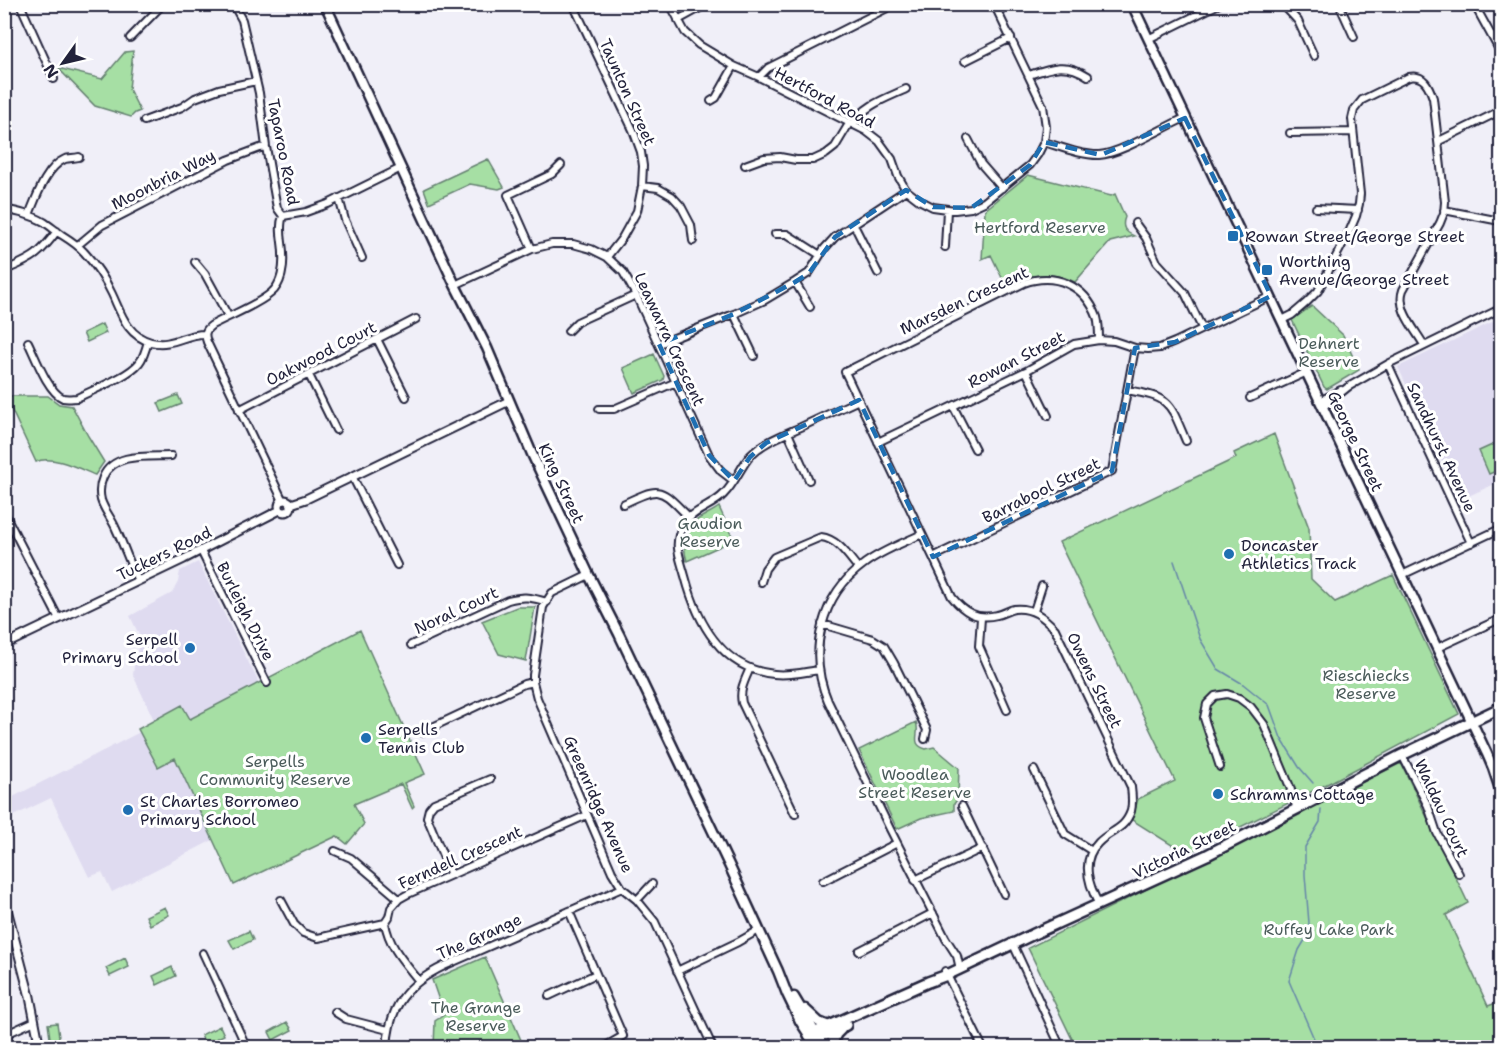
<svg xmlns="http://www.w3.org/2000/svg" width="1506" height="1052" font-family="'Shantell Sans',sans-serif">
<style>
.built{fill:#dfdbf0}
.green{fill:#a6dfa4;stroke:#648070;stroke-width:1.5}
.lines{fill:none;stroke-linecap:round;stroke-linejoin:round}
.stream{stroke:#6586a8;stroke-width:1.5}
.minor-casing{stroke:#22223b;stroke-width:10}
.tertiary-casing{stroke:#22223b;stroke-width:11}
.secondary-casing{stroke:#22223b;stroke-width:13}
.primary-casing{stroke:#22223b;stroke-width:14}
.minor{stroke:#fff;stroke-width:6}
.tertiary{stroke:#fff;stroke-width:7}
.secondary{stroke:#fff;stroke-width:8}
.primary{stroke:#fff;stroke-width:9}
.marked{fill:none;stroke:#1f6fb2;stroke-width:4.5;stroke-dasharray:12 8;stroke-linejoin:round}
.poi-dot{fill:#1f6fb2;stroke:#fff;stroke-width:2}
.labels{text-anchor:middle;stroke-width:6;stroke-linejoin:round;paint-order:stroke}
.street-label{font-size:16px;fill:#22223b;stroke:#fff}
.park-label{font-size:16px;fill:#4a5b5a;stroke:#fff}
.poi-label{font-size:16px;fill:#22223b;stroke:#fff;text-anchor:start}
</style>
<rect width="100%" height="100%" fill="#f0eff8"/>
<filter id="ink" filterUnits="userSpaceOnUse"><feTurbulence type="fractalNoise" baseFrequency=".0167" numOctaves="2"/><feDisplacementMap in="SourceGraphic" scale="12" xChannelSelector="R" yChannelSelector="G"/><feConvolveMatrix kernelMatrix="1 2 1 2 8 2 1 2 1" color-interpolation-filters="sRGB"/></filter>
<g filter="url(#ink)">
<path class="built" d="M1494 321 1501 337V481L1460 500 1398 367Z
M198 562 259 683 189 719 182 706 154 720 133 675 135 657 141 639 130 616 172 593 178 582 180 571Z
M140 732 158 767 175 758 213 840 112 892 102 872 89 877 51 798 5 820V801Z"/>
<path class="green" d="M133 51 129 89 140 111 135 113 131 117 95 106 58 68 102 79 125 52Z
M488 159 504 187 499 189 470 184 429 203 424 189Z
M1028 175 1111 196 1115 194 1125 217C1121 227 1125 232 1134 236L1110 242 1075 282C1048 269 1032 275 1006 286L991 255 982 259 985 210Z
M1312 306 1343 335 1359 370 1327 389 1324 387 1292 320Z
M102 324 106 333 87 342 83 333Z
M654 354 664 376 663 380 634 393 623 368Z
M178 395 182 404 162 412 158 403Z
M5 396H48L59 404 72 406 88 436 104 462 95 475C80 469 51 454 36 462Z
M1274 434 1309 528 1311 579 1335 602 1393 575 1459 714 1333 781 1186 854 1132 820 1138 799 1175 781 1059 542 1236 458 1234 453Z
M1501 441V469L1489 474 1479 451Z
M719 507 734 540 687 561C682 547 685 530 697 520 704 515 712 512 719 507Z
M517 607H535L526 661 499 654 482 621Z
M360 630 425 774 404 783 414 806 412 808 401 784 354 804 364 824 347 844 337 836 234 885 175 758 158 767 138 729 182 705 190 719Z
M916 722C921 734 909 744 926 749L934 747 959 768 958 798 954 804V811L921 818 897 829 859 750Z
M1401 763 1468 903 1446 915 1488 1006 1501 1001V1047H1076L1028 948Z
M165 907 169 915 150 925 146 916Z
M249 931 253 940 234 949 229 940Z
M485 957 524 1047H434L435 1021 444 1015 432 980Z
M125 958 129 967 110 976 106 968Z
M172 967 176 976 157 985 153 976Z
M287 1022 292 1030 273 1040 269 1032Z
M57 1023 60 1044 51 1045 48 1024Z
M220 1026 224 1035 205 1044 201 1035Z"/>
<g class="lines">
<path class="stream" d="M1174 561 1200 639 1218 669 1243 684 1269 705 1281 738 1299 767 1313 783
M1318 1048 1289 981 1299 950 1305 940 1309 923 1305 875V847L1320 822 1321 809"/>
<defs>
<path id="minor" d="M20 4 54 79
M233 4 242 20 259 93 266 147 277 208 283 216C278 228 283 242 283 254 284 267 282 284 271 293 256 306 230 315 212 325 205 330 204 334 207 342L283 501
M573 4 633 130 641 152 643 166 642 186 637 211 622 238 607 257
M670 4 685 32 699 45 734 66 759 77 866 131 879 141 892 159 898 176 906 190 919 200 933 207 955 210 971 208 984 202 1030 165 1038 154 1044 142 1046 127 1043 106 994 4
M1284 4 1287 9 1298 21 1314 56
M1339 4 1354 37
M1474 4 1502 55
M678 20 707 4
M130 38 163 4
M1148 39 1219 4
M965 61 1011 38
M1029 75C1052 67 1067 62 1088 76
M759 77 768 68 895 4
M711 101 716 98 734 66
M144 121 182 107 195 98 219 89 256 81
M853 124C864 105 887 98 906 89
M1290 133 1353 132
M968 139 981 164 1002 188
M1439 141 1502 110
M1044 142C1061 147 1080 155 1099 155 1120 154 1164 127 1185 118
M745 165 764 158 780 157 796 160H813L826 154 835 147 850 122
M642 186 658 188 672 196 681 206 691 225 693 241
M339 198 345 220 362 258
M1316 208 1358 210
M4 209C18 212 32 215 44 222 50 226 56 231 62 235 70 240 78 245 84 252 95 264 105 279 112 294 121 313 127 336 151 342 172 347 185 334 204 334
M1444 210 1500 221
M29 215C36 198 46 167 65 159 69 158 75 158 79 157
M283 216 306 212 328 204 401 168
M1135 223 1146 238 1157 262 1185 293 1202 328
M854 225 878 273
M775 234H787L820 255
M78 245 102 225 228 160 260 148 266 147
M945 247 947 210
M532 249 508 195 552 174 561 165
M195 262 205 274 228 316
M8 269C34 258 40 254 57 231
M795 282 810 307
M455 285 532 249 552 244H573L591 249 607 257 623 272 636 295 709 455 721 471 734 481
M734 314 754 356
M1282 320 1292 315 1306 303 1318 291 1350 230 1356 216 1359 204 1360 194 1352 119 1354 110 1362 100 1409 77C1424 74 1429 86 1433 98L1445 202 1444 213 1440 223 1403 290C1396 309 1415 329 1424 345
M568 331 577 322 636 295
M377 339 406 397
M28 342C35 356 48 392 63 398 68 399 73 398 77 398 93 390 129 376 139 363 144 357 146 349 148 341
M659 344 734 314 765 300 795 282 809 273 824 249 835 237 906 190
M1388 364 1471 543
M1026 371 1048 416
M309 375 336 430
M1127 390C1171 398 1169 401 1186 441
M1250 398 1307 372
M1320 401 1341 390
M953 406 975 449
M1323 407 1348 387 1388 364 1502 308
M599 409H614L676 382
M239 410 416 319
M788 433 809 480
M878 442 1026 371 1074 344 1099 340 1114 341 1135 348 1148 349 1160 348 1175 342 1271 296
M352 476 397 565
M623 504C663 485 659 488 690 518
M4 512 59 619
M922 534C903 543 881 551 864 564 821 595 807 652 828 701L890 829 946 939 957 956 960 969
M201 551 267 683
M933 557 1112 471 1135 348
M589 575 552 593 543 607 533 675V682L537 698 612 872 622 888 637 900 655 922 713 1048
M1402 575 1502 528
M138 581C130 564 124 546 116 529 112 519 104 510 101 500 99 492 100 484 103 477 114 452 148 457 171 456
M761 582 765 569 774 557 821 537C838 539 848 556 858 568
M1034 611 1042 586
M981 618 979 646 1007 710
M822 624 873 639 884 646 894 663 927 730 925 739
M411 645 508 600C524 596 531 597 547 602
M1437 648 1502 618
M750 668C745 680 739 690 742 703L795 814
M819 670C804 672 789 676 774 674 722 669 697 622 685 576 680 557 672 543 684 524 693 510 713 506 724 494 735 483 740 468 750 456 763 442 783 435 801 427 820 418 839 409 859 400
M422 732 524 684 533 682
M1402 755 1428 806 1437 833 1459 874
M1220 767 1204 718 1207 704 1215 696 1227 694 1239 698 1251 707 1264 724 1290 787 1297 810
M1034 770 1065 834 1092 851
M962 806 1004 894
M335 851 351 858 399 899
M451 875 427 817 429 809 434 803 490 779
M915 880 983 848
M823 881 897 843
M281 900 294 924 303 933 318 938 385 923
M637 900 652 884
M1099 905C1089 886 1080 861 1098 843 1110 830 1124 831 1131 811 1133 803 1132 795 1131 787L1055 629C1044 617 1032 607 1014 609 1008 610 1003 614 997 615 976 620 964 612 952 597L845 372 1024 283C1055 272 1085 285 1097 317 1099 324 1099 332 1099 340
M569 911 623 1036 602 1048
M1012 942 1061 1048
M859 951 933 913
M203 953 247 1048
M677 971 738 942 759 930
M945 971 983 1048
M419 981C405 963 389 947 385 923L389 917 391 908 399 899 408 894 587 815
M549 996 596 974
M335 1012 346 1019 388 1030
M4 1035 35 1021
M387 1048C389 1006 407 984 444 966L622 888"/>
<path id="tertiary" d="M279 506a6 6 0 1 1 12 0a6 6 0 1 1-12 0Z
M291 504 306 499 509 401
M4 645 184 559 280 510
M4 898 30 997 40 1048"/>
<path id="secondary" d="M325 4 455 285 487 348 532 454 589 575 619 634 729 865 778 971 787 994 800 1021 809 1035
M1132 4 1487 754 1493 768 1502 795
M794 997 815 1032
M805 1009 819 1022 829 1026"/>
<path id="primary" d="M813 1042 846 1025
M818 1048 809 1035 928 982 947 975 1038 932 1207 855 1402 755 1502 707
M830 1048 836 1034 841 1029"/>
</defs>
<use href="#minor" class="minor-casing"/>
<use href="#tertiary" class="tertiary-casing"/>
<use href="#secondary" class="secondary-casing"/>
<use href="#primary" class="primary-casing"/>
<use href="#minor" class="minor"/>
<use href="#tertiary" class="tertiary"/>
<use href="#secondary" class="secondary"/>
<use href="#primary" class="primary"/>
</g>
</g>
<path class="marked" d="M1185 118 1271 296 1175 342 1135 348 1112 471 933 557 859 400 766 443 750 457 734 481 709 455 659 344 734 314 795 282 809 273 835 237 906 190 933 207 971 208 1030 165 1044 142 1101 155Z"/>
<g class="poi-dot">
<rect x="1227" y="230" width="12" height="12" rx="3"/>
<rect x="1261" y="264" width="12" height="12" rx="3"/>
<circle cx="1229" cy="554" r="6"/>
<circle cx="190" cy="648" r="6"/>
<circle cx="366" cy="738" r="6"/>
<circle cx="1218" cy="794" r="6"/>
<circle cx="128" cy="810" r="6"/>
</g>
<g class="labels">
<g class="street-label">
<text transform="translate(628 92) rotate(66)" y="6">Taunton Street</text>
<text transform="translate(825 97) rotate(28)" y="6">Hertford Road</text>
<text transform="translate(284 152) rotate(79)" y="6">Taparoo Road</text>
<text transform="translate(163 179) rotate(-27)" y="6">Moonbria Way</text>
<text transform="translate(964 300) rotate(-25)" y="6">Marsden Crescent</text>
<text transform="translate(670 339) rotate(65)" y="6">Leawarra Crescent</text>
<text transform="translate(321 353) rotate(-27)" y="6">Oakwood Court</text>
<text transform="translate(1016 359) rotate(-27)" y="6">Rowan Street</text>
<text transform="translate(1356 441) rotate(65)" y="6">George Street</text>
<text transform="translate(1442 447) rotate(65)" y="6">Sandhurst Avenue</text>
<text transform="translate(562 483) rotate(65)" y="6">King Street</text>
<text transform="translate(1041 490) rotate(-26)" y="6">Barrabool Street</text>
<text transform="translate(164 553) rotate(-26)" y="6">Tuckers Road</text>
<text transform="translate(456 610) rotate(-25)" y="6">Noral Court</text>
<text transform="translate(246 611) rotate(63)" y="6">Burleigh Drive</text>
<text transform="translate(1095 680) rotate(64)" y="6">Owens Street</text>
<text transform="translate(599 804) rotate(66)" y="6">Greenridge Avenue</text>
<text transform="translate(1442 808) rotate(65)" y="6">Waldau Court</text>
<text transform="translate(1184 849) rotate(-26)" y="6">Victoria Street</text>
<text transform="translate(460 857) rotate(-24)" y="6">Ferndell Crescent</text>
<text transform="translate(479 936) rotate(-24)" y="6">The Grange</text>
</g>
<g class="park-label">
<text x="1040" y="233">Hertford Reserve</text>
<text x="1329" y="349">Dehnert<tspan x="1329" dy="18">Reserve</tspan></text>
<text x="710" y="529">Gaudion<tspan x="710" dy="18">Reserve</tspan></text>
<text x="1366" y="681">Rieschiecks<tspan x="1366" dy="18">Reserve</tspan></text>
<text x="275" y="767">Serpells<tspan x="275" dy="18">Community Reserve</tspan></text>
<text x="915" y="780">Woodlea<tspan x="915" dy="18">Street Reserve</tspan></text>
<text x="1329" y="935">Ruffey Lake Park</text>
<text x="476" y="1013">The Grange<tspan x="476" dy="18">Reserve</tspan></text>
</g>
<g class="poi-label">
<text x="1245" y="242">Rowan Street/George Street</text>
<text x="1279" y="267">Worthing<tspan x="1279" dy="18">Avenue/George Street</tspan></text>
<text x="1241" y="551">Doncaster<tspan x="1241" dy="18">Athletics Track</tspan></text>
<text x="178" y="645" text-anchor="end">Serpell<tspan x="178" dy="18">Primary School</tspan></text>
<text x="378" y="735">Serpells<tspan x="378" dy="18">Tennis Club</tspan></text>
<text x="1230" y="800">Schramms Cottage</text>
<text x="140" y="807">St Charles Borromeo<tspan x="140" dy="18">Primary School</tspan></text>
</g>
</g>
<rect width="1506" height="1052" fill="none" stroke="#fff" stroke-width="24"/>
<rect x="12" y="12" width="1482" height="1028" fill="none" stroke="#22223b" stroke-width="2" filter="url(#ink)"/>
<g transform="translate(63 63) rotate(236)" stroke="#ffffff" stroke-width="4.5" paint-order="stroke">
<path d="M0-4.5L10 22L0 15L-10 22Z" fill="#22223b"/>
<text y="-9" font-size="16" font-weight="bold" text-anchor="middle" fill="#22223b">N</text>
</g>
</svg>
